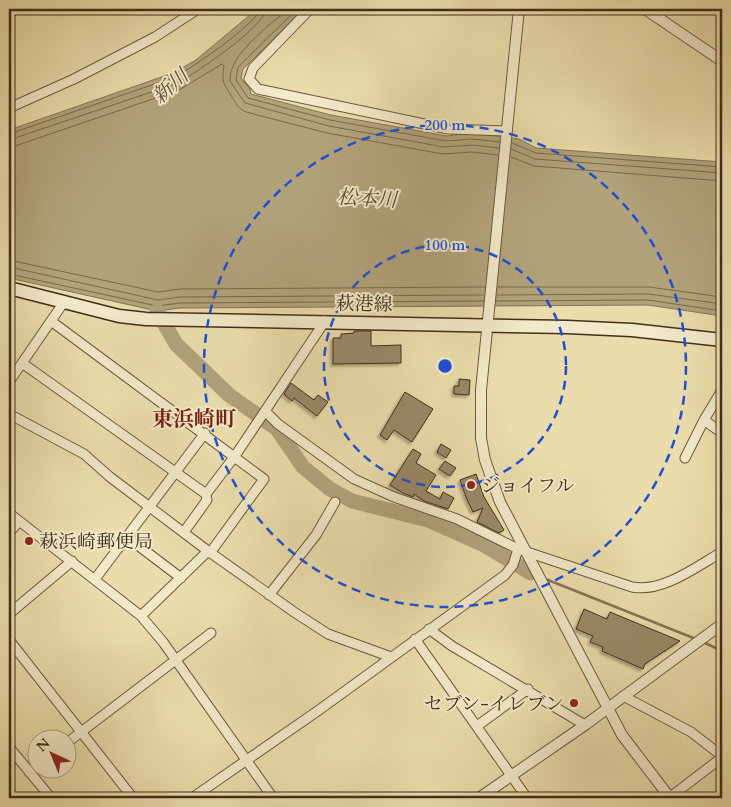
<svg xmlns="http://www.w3.org/2000/svg" width="731" height="807" font-family="Cardo,'Noto Serif JP',serif">
<style>
.water{fill:#b1a27a;stroke:#847454}
.lines{fill:none;stroke-linecap:round;stroke-linejoin:round}
.shore{stroke:#79684a;stroke-width:1}
.stream{stroke:#847454;stroke-width:2.5}
.river{stroke:#b1a27a;stroke-width:15}
.building{fill:#998966;stroke:#412e1b;filter:url(#shadow)}
.minor-casing{stroke:#6b5a3f;stroke-width:11}
.tertiary-casing{stroke:#6b5a3f;stroke-width:12}
.secondary-casing{stroke:#412e1b;stroke-width:15}
.minor{stroke:#f1e9c8;stroke-width:9}
.tertiary{stroke:#f1e9c8;stroke-width:10}
.secondary{stroke:#f1e9c8;stroke-width:12}
.ring{fill:none;stroke:#1d4ed8;stroke-width:2.5;stroke-dasharray:9 6}
.poi-dot{fill:#8f2418;stroke:#f1e9c8;stroke-width:2}
.labels{text-anchor:middle;stroke-width:4;stroke-linejoin:round;paint-order:stroke}
.street-label{font-size:19px;fill:#412e1b;stroke:#f1e9c8}
.poi-label{font-size:19px;fill:#412e1b;stroke:#f1e9c8;text-anchor:start}
.water-label{font-size:20px;font-style:italic;fill:#5d4b33;stroke:#f1e9c8}
.quarter-label{font-size:21px;font-weight:bold;fill:#7a1f14;stroke:#f1e9c8}
.centre{fill:#1d4ed8;stroke:#f1e9c8;stroke-width:2.5}
.ring-label{font-size:15px;text-anchor:middle;font-weight:bold;fill:#1d4ed8;stroke:#f1e9c8;stroke-width:4;stroke-linejoin:round;paint-order:stroke}
</style>
<defs>
<filter id="shadow"><feDropShadow dx="-2.5" dy="2.5" stdDeviation="1" flood-color="#0004"/></filter>
</defs>
<rect width="100%" height="100%" fill="#eaddab"/>
<filter id="stains"><feTurbulence type="fractalNoise" baseFrequency=".004" numOctaves="4"/><feColorMatrix values="0 0 0 0 .2 0 0 0 0 .09 0 0 0 0 .02 0 0 0 .5 -.17"/></filter>
<radialGradient id="worn" r=".72"><stop offset=".6" stop-color="#630" stop-opacity="0"/><stop offset="1" stop-color="#630" stop-opacity=".3"/></radialGradient>
<path class="water" d="M257 9H304L243 69 241 78 250 89 251 94 331 115 447 136 472 133 519 139 536 148 722 162V316L648 305 180 308 157 311 9 278V130L173 73 196 60Z"/>
<g class="lines">
<path class="shore" d="M288 9C270 25 228 55 230 81L245 103 329 126 444 147 472 145 499 148
M297 9 238 67 236 80 248 98 330 120 446 141 472 139 499 142
M9 134 175 77C190 69 258 23 260 9
M9 140 178 83C195 73 265 27 266 9
M512 143 536 153 722 167
M9 148 179 90 222 64 224 66C221 84 224 83 232 97 236 104 238 108 246 112L327 133 443 154 472 152 498 155
M511 149 535 159 722 173
M511 157 534 166 722 181
M9 260 158 292 180 289 485 287
M9 267 158 300 180 297 484 295
M9 274 157 306 180 303 484 301
M498 287H649L722 297
M497 295 649 294 722 304
M496 301 648 300 722 311"/>
<path class="stream" d="M543 578 696 639
M703 642 722 651"/>
<path class="river" d="M157 311 176 344 229 395 277 429 303 467 330 489 352 501 428 520 484 545 531 573"/>
</g>
<path class="building" d="M354 331H371V346L401 345V363L333 364V338H341V334L354 333Z
M459 379 470 380 469 395 454 394V386H459Z
M291 383 314 400 318 395 328 402 317 416 294 398 292 401 284 394Z
M405 392 433 409 412 442 394 430 387 440 380 435Z
M441 444 451 450 446 458 437 452Z
M413 449 421 454 416 463 436 475 426 491 440 499 443 492 454 498 448 509 424 501 414 494 413 497 403 493 390 485Z
M445 461 456 468 450 476 439 469Z
M476 474 484 497 504 530 499 533 477 522 483 508 473 512 466 497 460 480Z
M584 609 607 619 610 612 680 641 645 664 643 669 602 651 603 647 590 642 593 636 576 629Z"/>
<g class="lines">
<defs>
<path id="minor" d="M310 9 253 68 249 79 258 89 448 129 507 131
M9 108 74 79 155 37 198 9
M51 321 264 479 210 553
M22 363 206 494
M9 382 64 302
M265 411 278 424 354 479 394 497 457 519 518 549 632 587C663 593 697 566 722 552
M9 414 84 454 110 477 208 551 294 612 328 634 391 657
M704 420 722 433
M685 458 704 420 722 390
M9 513 141 616 163 642 273 798
M184 532 207 500 206 494 235 456 325 321
M9 533 19 521
M127 537 181 578
M95 579 205 433
M269 595 316 535 335 502
M9 614 72 561
M141 616 208 551
M429 629 452 646 585 725
M415 639 527 798
M9 640 133 798
M623 696 691 732 722 756
M477 726 528 689
M68 742 211 633
M9 747 51 798
M29 772 38 766
M192 798 319 710 505 575 513 565 518 549
M669 798 720 759 722 751"/>
<path id="tertiary" d="M519 9 481 390V438L485 460 500 502 622 735 670 798
M645 9 722 61
M479 798 585 725 722 624"/>
<path id="secondary" d="M9 288 119 316 146 319 567 327 632 330 722 340"/>
</defs>
<use href="#minor" class="minor-casing"/>
<use href="#tertiary" class="tertiary-casing"/>
<use href="#secondary" class="secondary-casing"/>
<use href="#minor" class="minor"/>
<use href="#tertiary" class="tertiary"/>
<use href="#secondary" class="secondary"/>
</g>
<g class="ring">
<circle cx="445" cy="366" r="121"/>
<circle cx="445" cy="366" r="241"/>
</g>
<g class="poi-dot">
<circle cx="471" cy="485" r="5"/>
<circle cx="29" cy="541" r="5"/>
<circle cx="574" cy="703" r="5"/>
</g>
<g class="labels">
<g class="street-label">
<text transform="translate(364 303) rotate(1)" y="7">萩港線</text>
</g>
<g class="poi-label">
<text x="481" y="492">ジョイフル</text>
<text x="39" y="548">萩浜崎郵便局</text>
<text x="564" y="710" text-anchor="end">セブン-イレブン</text>
</g>
<g class="water-label">
<text transform="translate(170 86) rotate(-42)" y="7">新川</text>
<text transform="translate(367 198) rotate(3)" y="7">松本川</text>
</g>
<g class="quarter-label">
<text x="194" y="426">東浜崎町</text>
</g>
</g>
<circle cx="445" cy="366" r="8" class="centre"/>
<g class="ring-label">
<text x="445" y="130">200 m</text>
<text x="445" y="250">100 m</text>
</g>
<rect width="731" height="807" fill="none" stroke="#eaddab" stroke-width="30"/>
<rect x="10" y="10" width="711" height="787" fill="none" stroke="#412e1b" stroke-width="2.5"/>
<rect x="15" y="15" width="701" height="777" fill="none" stroke="#412e1b"/>
<g transform="translate(52 754) rotate(316)"><circle r="24" fill="#f1e9c8" stroke="#ab9e83"/>
<path d="M0-4L9 19L0 12L-9 19Z" fill="#8f2418"/>
<text y="-8" font-size="14" font-weight="bold" text-anchor="middle" fill="#412e1b">N</text>
</g>
<rect width="100%" height="100%" filter="url(#stains)"/>
<rect width="100%" height="100%" fill="url(#worn)"/>
</svg>
